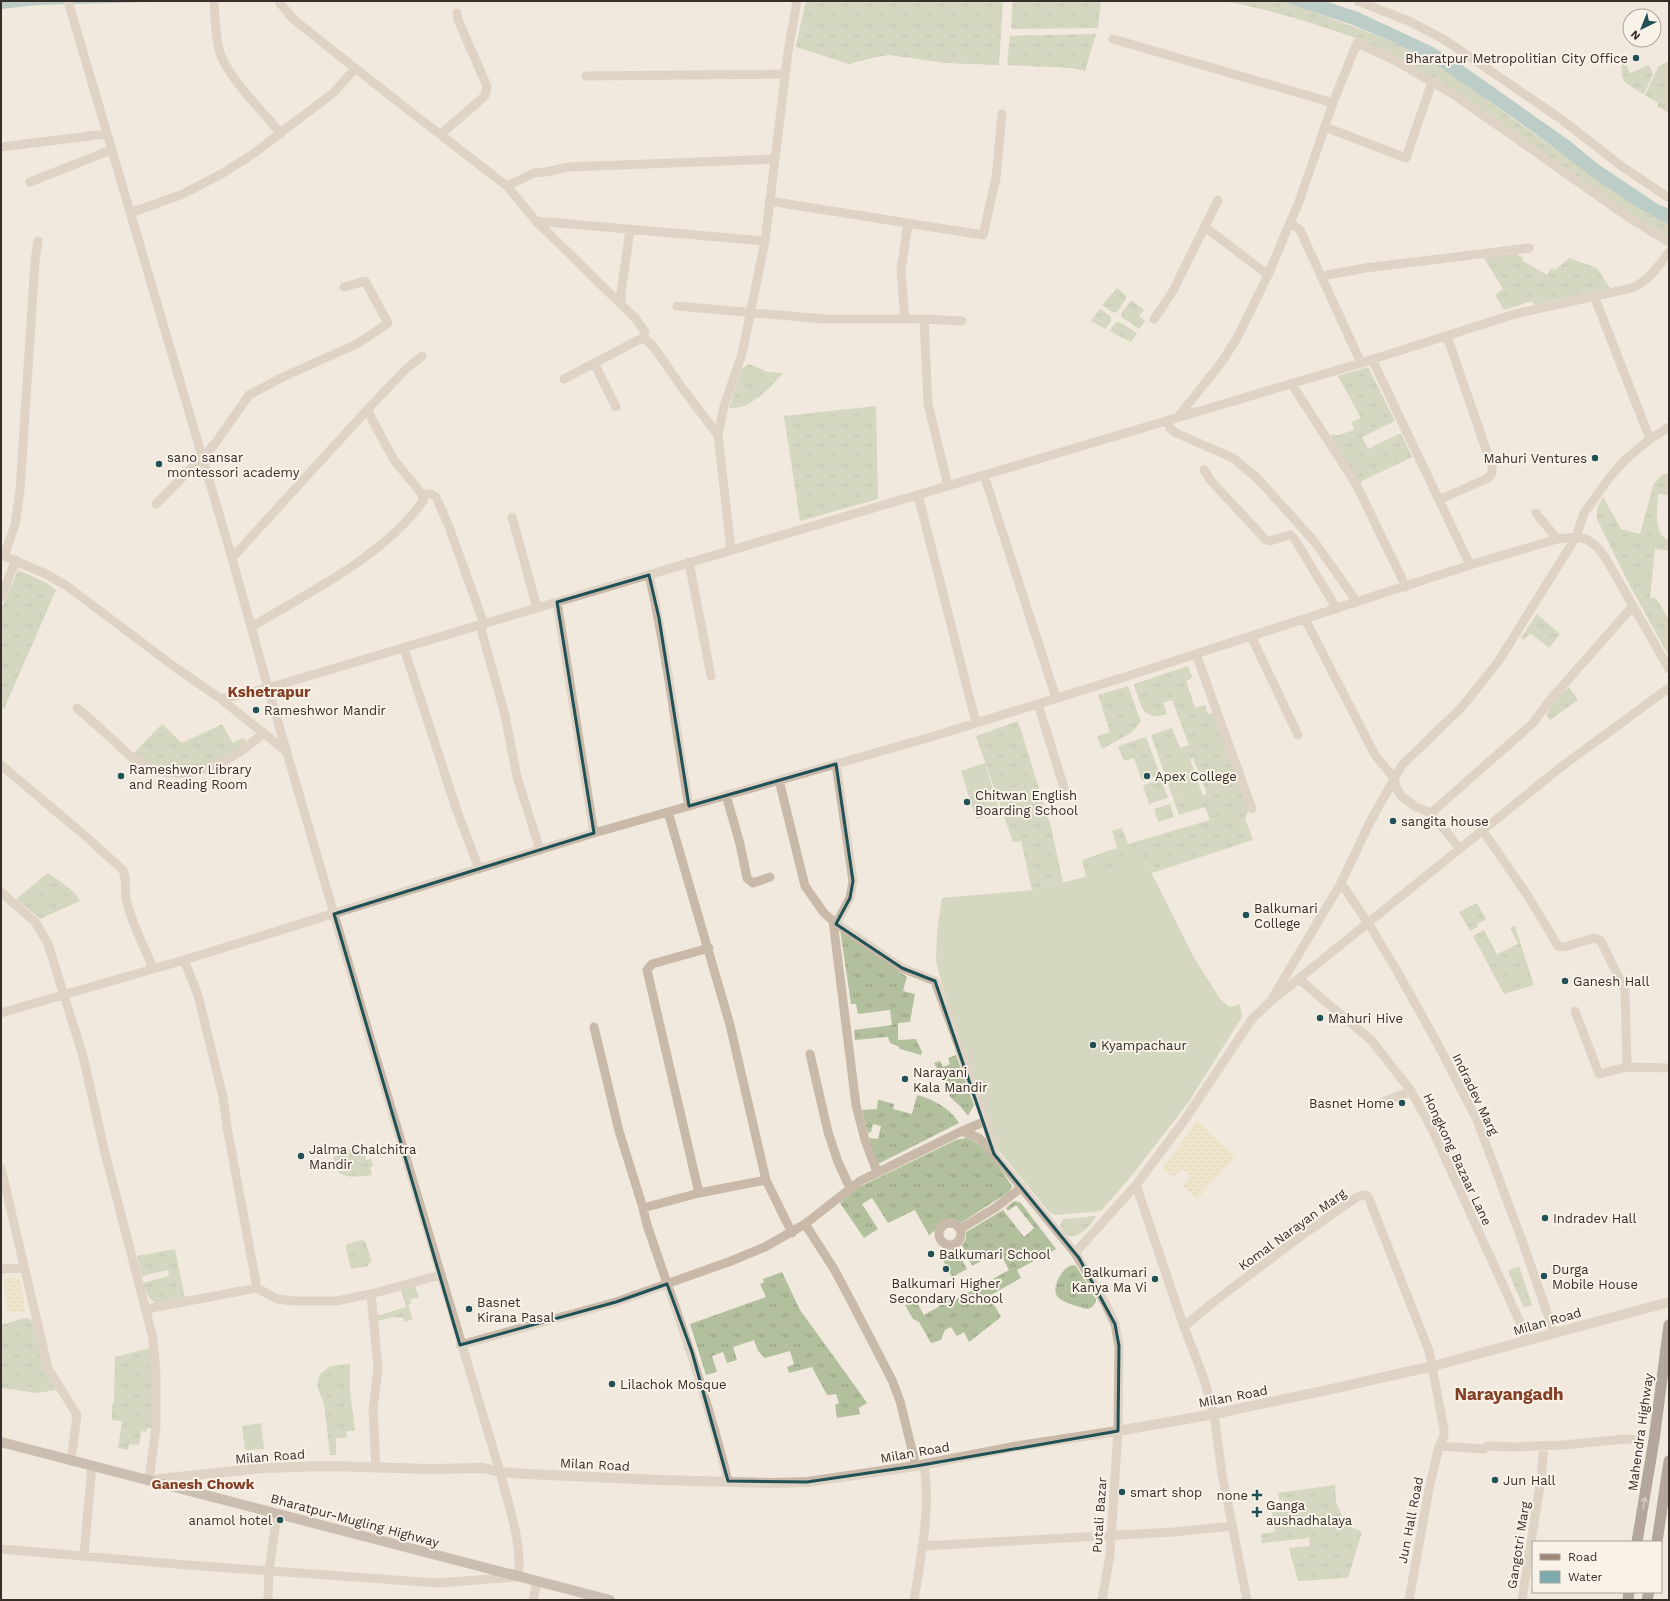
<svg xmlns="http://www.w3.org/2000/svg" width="1670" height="1601" font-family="'Work Sans',sans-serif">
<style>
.grass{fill:url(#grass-tufts);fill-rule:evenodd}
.sand{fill:url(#sand-dots)}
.garden{fill:#b3c09d}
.water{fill:#7daaae}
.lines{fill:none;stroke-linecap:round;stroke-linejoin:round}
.minor{stroke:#c9b9a9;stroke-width:9}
.tertiary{stroke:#c9b9a9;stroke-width:10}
.secondary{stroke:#9d887a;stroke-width:10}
.trunk{stroke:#68564d;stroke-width:11}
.oneway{stroke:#b0a49b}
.marked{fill:none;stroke:#1f5157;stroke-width:3;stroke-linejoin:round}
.poi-dot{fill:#1f5157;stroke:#f9f2e9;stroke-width:1.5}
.labels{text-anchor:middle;stroke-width:4;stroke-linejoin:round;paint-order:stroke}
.poi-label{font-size:13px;fill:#372e29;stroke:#f9f2e9;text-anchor:start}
.street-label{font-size:13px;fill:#372e29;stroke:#f9f2e9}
.neighbourhood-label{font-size:14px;font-weight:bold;fill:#833f24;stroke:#f9f2e9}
.quarter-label{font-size:15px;font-weight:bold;fill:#833f24;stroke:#f9f2e9}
.district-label{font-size:17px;font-weight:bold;fill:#833f24;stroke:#f9f2e9}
</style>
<defs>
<pattern id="grass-tufts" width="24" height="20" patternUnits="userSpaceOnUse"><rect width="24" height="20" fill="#b3c09d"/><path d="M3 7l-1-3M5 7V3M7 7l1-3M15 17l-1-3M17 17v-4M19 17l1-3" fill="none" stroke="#929c80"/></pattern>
<pattern id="sand-dots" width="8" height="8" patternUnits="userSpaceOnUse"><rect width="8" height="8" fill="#ecdbb5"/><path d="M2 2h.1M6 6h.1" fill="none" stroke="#cbbc9c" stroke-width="1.8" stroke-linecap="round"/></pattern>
</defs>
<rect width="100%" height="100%" fill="#f1e9dd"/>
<path class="grass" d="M808 1H1003L999 65 945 63 889 55 876 57 849 64 796 47 805 4Z
M1013 1H1101L1098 28 1011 29Z
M1222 1H1281L1293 4 1391 41 1431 61 1452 75 1636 207 1669 225V237L1632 215 1361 40C1315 24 1270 9 1222 1Z
M1096 34 1085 71 1072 68 1007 65 1010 36Z
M1624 60 1630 73 1649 65 1653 74 1644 94C1625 83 1620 84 1622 61Z
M1669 61V113L1657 106 1658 103 1645 95 1658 67Z
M1518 253 1519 257 1522 256 1523 261 1547 275 1552 268 1555 270 1569 258 1597 268 1610 288 1534 305 1532 301 1504 310 1495 295 1503 289 1484 258Z
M1117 288 1127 297 1117 312 1114 313 1102 305Z
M1131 300 1144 310 1139 316 1145 321 1139 329 1122 317 1121 314Z
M1100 309 1111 317V321L1105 329 1091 321Z
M1119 322 1137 333 1131 342 1110 331 1115 323Z
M748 364 752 365 768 372 783 373C771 387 750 410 729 408L742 369Z
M1368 367 1395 421 1362 437 1368 449 1401 433 1412 457 1358 483 1329 437 1334 434 1335 436 1354 430 1352 422 1361 418 1338 376Z
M876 406 878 499 800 521 784 416Z
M1663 474H1669V495L1658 494C1657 509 1653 533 1669 541V551L1655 549 1650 598H1656L1669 620V656L1629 584 1597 519C1596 510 1599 505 1603 497L1621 529 1640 534 1654 483Z
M18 570 45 582 56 590 4 709 1 706V609Z
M1537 614 1560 634 1549 648 1530 633 1524 640 1521 638Z
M1188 666 1192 678 1186 681 1195 708 1205 705 1208 714 1214 712 1249 809 1245 819 1253 840 1152 873 1146 862 1086 877 1082 860 1117 848 1112 831 1122 828 1128 844 1210 820 1205 807 1179 815 1151 735 1172 728 1180 748 1189 745 1172 700 1163 703 1167 714C1141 722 1140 703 1134 684ZM1193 758 1207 794 1181 803 1168 768Z
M1128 686 1141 722 1131 733 1102 749 1097 736 1110 732 1098 695Z
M1569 687 1578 700 1550 720 1546 715 1555 700Z
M1018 721 1051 827 1063 882 1032 890 1021 841 1013 842 976 736Z
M162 724 182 743 222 724 233 743 243 738 247 742C235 751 221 761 207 766 184 774 153 770 134 753Z
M1146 737 1160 775 1142 781 1134 758 1124 761 1118 746Z
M1161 779 1168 798 1149 804 1143 785Z
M1170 804 1174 817 1158 822 1154 809Z
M48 873C59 881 74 889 80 901L40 919 16 899Z
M1477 903 1486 919 1477 924 1478 927 1470 931 1459 912Z
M1515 926 1534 985 1504 994 1473 936 1484 930 1497 954 1518 944 1510 928Z
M840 929 907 977 903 991 915 994 910 1022 898 1023V1040L916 1039 922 1052 921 1055 900 1049 898 1046 890 1043 888 1037 855 1040 854 1030 892 1025 890 1010 858 1014 856 1004H851Z
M956 1055 974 1105 968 1116 961 1107 951 1098 934 1063 940 1061 943 1067 950 1064 948 1058Z
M917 1095C933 1099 951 1109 959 1123L878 1164 869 1140 870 1138 878 1139 881 1126 873 1124 871 1132 868 1133 862 1110 877 1109 878 1100H880L894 1104 893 1109 912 1114Z
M966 1138C986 1143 1000 1169 1012 1186L1010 1191 961 1223C944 1211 941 1228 929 1235L915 1210 888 1223 872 1198 862 1204 878 1229 864 1238 840 1203 855 1189 956 1140Z
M363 1146 366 1160 371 1159 373 1167H370L372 1175C362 1176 341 1180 336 1169 334 1164 334 1158 333 1153Z
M1016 1201 1021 1203 1056 1249 1017 1270 1021 1278 989 1296 1001 1317 969 1342 964 1332 957 1336 951 1327 945 1330 941 1340 931 1343 919 1322 913 1319 905 1305 915 1299 924 1315 940 1306 939 1305 945 1302 944 1298 949 1295 953 1301 1009 1270 999 1251 972 1266 962 1245 966 1239V1232L1003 1210 1024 1237 1034 1228 1016 1205 1008 1211 1006 1208 1013 1202Z
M1096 1216C1090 1229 1067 1249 1060 1225L1063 1219Z
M362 1240 365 1241 372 1262 368 1264 369 1266 351 1269 346 1248 347 1244Z
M944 1248 950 1250 956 1249 967 1269 952 1277 938 1251Z
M175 1249 185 1298C162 1303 151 1312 143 1283L169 1276 168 1270 142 1276 137 1256Z
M1073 1265 1076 1266 1096 1299V1302L1091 1308 1086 1309C1078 1306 1062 1303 1057 1296 1051 1287 1063 1266 1073 1265Z
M1519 1266 1532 1305 1524 1308 1508 1271Z
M782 1272 800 1310 850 1379 867 1403 859 1408 860 1414 837 1418 835 1405 839 1403 836 1394 827 1395 812 1367 789 1373 787 1367 794 1364 790 1351 765 1358 758 1351 754 1340 733 1347 737 1360 727 1363 723 1352 712 1356 717 1372 706 1375 690 1324 766 1297 760 1284 764 1282 763 1279Z
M415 1286 419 1297 410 1300 411 1304 408 1305 413 1319 404 1322 403 1317 395 1318 394 1317 378 1321 377 1316 406 1307 401 1290Z
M25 1318 30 1319 34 1323 44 1368 56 1390 38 1393 1 1388V1325Z
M150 1348 152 1358 153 1429 147 1428 146 1432 141 1431 139 1445 129 1444 128 1450 118 1448 122 1421 112 1420V1404L114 1403 115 1357Z
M350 1364V1392L355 1431H346L347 1438H336V1455H330L324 1404 317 1386 318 1380 320 1374 330 1366Z
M1335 1485 1336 1502 1344 1520 1350 1518 1351 1527 1362 1532 1348 1578 1298 1581 1289 1548 1310 1546 1309 1538 1262 1543 1261 1534 1275 1532 1272 1512 1285 1510 1283 1500H1279L1278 1493Z"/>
<path class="sand" d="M1197 1121 1235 1157 1197 1199 1183 1186 1191 1176 1182 1169 1174 1178 1163 1168Z
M20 1278 25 1311 8 1313 3 1279Z"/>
<path class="garden" d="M1190 759 1203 796 1181 803 1168 767Z
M985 763 1000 812 976 819 961 771Z
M1146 862 1192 954 1220 999 1230 1007 1240 1004 1242 1017 1188 1103 1129 1179 1101 1211 1055 1215 1049 1212 999 1151 943 989 936 961 937 932 942 898 1032 890Z
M261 1423 264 1449 245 1450 242 1426Z"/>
<path class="water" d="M1 1H189L37 5 1 9Z
M1281 1H1325L1358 12 1433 47 1462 65 1570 141 1598 164 1656 203 1669 209V225L1636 207 1594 178 1522 124 1431 61 1391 41 1350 24Z"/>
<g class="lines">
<path class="minor" d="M214 1C215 18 215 36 220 53 227 76 265 114 281 134
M1358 1 1411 22 1445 40 1561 119 1620 165 1669 198
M280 3 293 19 407 109 507 186 536 221 636 319 645 332 644 337 646 340 653 346 683 389 718 435
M1113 39 1333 103
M586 76 785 74
M1325 127 1406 158 1432 82
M441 134 485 96 487 86 458 20 457 13
M1 147 106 134
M30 182 111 150
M507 186 534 173 546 172 568 167 774 159
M769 201 983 235 996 178 1002 114
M130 213 183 194 223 173 253 154 333 93 355 69
M536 221 765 241
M1291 223 1300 230 1361 363
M1205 227 1268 275
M1322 276 1365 268 1529 248
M1594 296 1650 439
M621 305V293L630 230
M677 306 824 319H924L928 404 948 486
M905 319 901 270 908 224
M924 319 962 321
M1154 319 1173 291 1218 200
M1372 359 1470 565
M594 363 616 407
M564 379 644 337
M1291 383 1356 484 1406 587
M1178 417 1221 363 1237 338 1268 275 1300 199 1333 103 1357 43 1396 61 1453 94 1631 219 1669 242
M1167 420 1170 428 1176 433 1233 458 1257 478 1314 541 1357 602
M1204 470 1211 481 1266 540 1270 541 1290 535 1294 538 1337 609
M984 475 1056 698
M422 494H431L436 497 448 524 484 624
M918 495 976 723
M1439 500 1488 478 1492 473V467L1447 336
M156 504 214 445 249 395 285 376 357 344 388 323 365 281 344 287
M1536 513 1557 539
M512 517 537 608
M731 549 718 435 724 406 742 354 765 241 788 52 797 1
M1 555 44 573 67 586 176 668 221 699 287 752
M4 556 15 525 20 491 35 261 38 241
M232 558 367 410 405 370 422 356
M689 562 711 676
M649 575C667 651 675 729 689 806
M1 597 16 560
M557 602 594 833
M1305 619 1375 755 1394 778 1396 787 1401 796 1416 807 1431 813 1533 723 1550 700 1633 606
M480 625 505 715 517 777 540 850
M251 627C308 593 384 556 423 501L422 494 394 460 367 410
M1251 636 1298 735
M404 648 456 808 479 869
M1196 654 1252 809
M221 699 268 688 1361 363 1515 314 1632 288C1649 281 1658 266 1669 252
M1038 704 1065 791
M77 708C91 720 105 732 118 745 124 750 130 757 137 761 179 789 231 764 263 733
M836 764 853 881 850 898 836 924
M1 765 83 834 123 870C127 880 125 888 126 898 129 917 145 949 153 968
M779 780 805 886 824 913 833 921 856 1105 865 1140 877 1172
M726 795 740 844 747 878 753 883 770 877
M668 812 730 1025 766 1180 792 1233
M1431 813 1460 849
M1483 831 1528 896 1558 946 1564 947 1594 938 1601 941 1625 990 1627 1067
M1341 883 1370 926 1397 971 1435 1039 1477 1120 1524 1246 1554 1333
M1 892 36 923 48 944 83 1056 104 1149 153 1338 156 1374V1427L149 1480
M833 921 902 968 935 981 986 1121 994 1152
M709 948 652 964 647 970 699 1193 766 1180
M184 960 198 995 223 1097 227 1127 257 1288
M1299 979 1372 1041 1411 1091 1432 1129 1523 1329 1526 1341
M1273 997 1341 883 1370 822 1402 765 1461 708 1498 662 1576 537 1584 513 1609 478 1625 460 1650 439 1669 427
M1575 1011 1599 1074 1627 1067 1669 1068
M1 1013 184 960 594 833 931 737 1128 676 1470 565 1557 539 1576 537 1586 539 1597 547 1605 557 1669 669
M594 1027 619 1131 643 1208 647 1225C676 1310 707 1394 728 1481
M810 1054 828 1132 838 1162 850 1188
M1383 1102 1411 1091
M962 1131 979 1138 994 1154 1075 1253 1105 1303 1115 1324 1119 1346 1118 1431 1110 1555 1102 1600
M1 1168 48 1368 77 1415 71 1461
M1136 1185 1184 1327 1203 1376 1214 1414 1222 1474 1247 1600
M643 1208 699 1193
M939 1234a11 11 0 1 1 22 0a11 11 0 1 1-22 0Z
M805 1224 834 1269 850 1299 892 1380 900 1401 916 1466
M960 1229 995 1208 1022 1187
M1075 1253 1136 1185 1186 1118 1252 1019 1270 1002 1561 767 1669 688
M1 1269 24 1268
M371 1294 378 1368 373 1409 376 1468
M146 1309 257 1288 277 1299 293 1301H336L371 1294 440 1275
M1184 1327 1211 1304 1308 1231 1357 1197 1363 1195 1368 1196 1429 1351 1444 1429V1436L1439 1446 1429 1489 1409 1600
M460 1345 616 1302 731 1261 765 1247 805 1224 860 1181 962 1131 986 1121
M1439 1446 1484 1449 1488 1446 1513 1447 1563 1445 1625 1439 1639 1440
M922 1546 1173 1532 1233 1526
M1 1549 187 1565 437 1583 518 1577C523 1543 508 1505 500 1472L372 1044 268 688 232 558 68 1
M84 1555 92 1465
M268 1600 269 1570 277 1514
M533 1600 537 1582
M914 1600C921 1556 931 1509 924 1465
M1522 1600 1541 1479 1544 1446"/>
<path class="tertiary" d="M149 1480 264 1468 327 1466 430 1469 483 1468 500 1472 526 1474 659 1480 772 1483 807 1482 916 1466 1019 1446 1118 1431 1214 1414 1332 1389 1433 1366 1669 1302"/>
<path class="secondary" d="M1 1442 610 1600"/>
<path class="trunk" d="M1637 1542 1654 1440 1669 1325
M1657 1542 1669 1461
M1628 1600 1629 1592
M1647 1600 1649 1592"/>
</g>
<defs><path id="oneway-shaft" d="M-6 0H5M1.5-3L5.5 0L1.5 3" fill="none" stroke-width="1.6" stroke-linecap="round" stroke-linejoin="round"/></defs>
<use class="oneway" href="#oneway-shaft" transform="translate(1644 1503) rotate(-81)"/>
<path d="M0 0H1670V1601H0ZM649 575 659 618 689 806 836 764 853 881 850 898 836 924 902 968 935 981 994 1154 1079 1258 1115 1324 1119 1346 1118 1431 916 1466 807 1482 728 1481 692 1352 667 1284 616 1302 460 1345 334 914 594 833 557 602Z" fill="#f1e9dd" fill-opacity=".55" fill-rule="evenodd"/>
<path class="marked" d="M649 575 659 618 689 806 836 764 853 881 850 898 836 924 902 968 935 981 994 1154 1079 1258 1115 1324 1119 1346 1118 1431 916 1466 807 1482 728 1481 692 1352 667 1284 616 1302 460 1345 334 914 594 833 557 602Z"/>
<g class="poi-dot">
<circle cx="1636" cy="58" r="4"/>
<circle cx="1595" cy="458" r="4"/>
<circle cx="159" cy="464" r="4"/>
<circle cx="256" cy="710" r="4"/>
<circle cx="121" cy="776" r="4"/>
<circle cx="1147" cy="776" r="4"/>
<circle cx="967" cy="802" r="4"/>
<circle cx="1393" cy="821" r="4"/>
<circle cx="1246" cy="915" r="4"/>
<circle cx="1565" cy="981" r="4"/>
<circle cx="1320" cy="1018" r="4"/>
<circle cx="1093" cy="1045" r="4"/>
<circle cx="905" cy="1079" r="4"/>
<circle cx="1402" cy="1103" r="4"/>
<circle cx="301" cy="1156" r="4"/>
<circle cx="1545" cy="1218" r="4"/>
<circle cx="931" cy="1254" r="4"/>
<circle cx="946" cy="1269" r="4"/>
<circle cx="1544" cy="1276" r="4"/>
<circle cx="1155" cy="1279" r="4"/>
<circle cx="469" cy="1309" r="4"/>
<circle cx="612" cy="1384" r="4"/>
<circle cx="1495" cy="1480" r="4"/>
<circle cx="1122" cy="1492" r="4"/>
<path d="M1255 1489h4v4h4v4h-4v4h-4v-4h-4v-4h4z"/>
<path d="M1255 1506h4v4h4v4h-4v4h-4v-4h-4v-4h4z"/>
<circle cx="280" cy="1520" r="4"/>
</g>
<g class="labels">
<g class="poi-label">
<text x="1628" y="63" text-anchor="end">Bharatpur Metropolitian City Office</text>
<text x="167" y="462">sano sansar<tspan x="167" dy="15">montessori academy</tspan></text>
<text x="1587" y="463" text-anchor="end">Mahuri Ventures</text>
<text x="264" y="715">Rameshwor Mandir</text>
<text x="129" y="774">Rameshwor Library<tspan x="129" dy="15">and Reading Room</tspan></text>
<text x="1155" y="781">Apex College</text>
<text x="975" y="800">Chitwan English<tspan x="975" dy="15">Boarding School</tspan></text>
<text x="1401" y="826">sangita house</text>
<text x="1254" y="913">Balkumari<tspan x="1254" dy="15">College</tspan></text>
<text x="1573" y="986">Ganesh Hall</text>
<text x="1328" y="1023">Mahuri Hive</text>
<text x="1101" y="1050">Kyampachaur</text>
<text x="913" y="1077">Narayani<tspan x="913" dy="15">Kala Mandir</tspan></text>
<text x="1394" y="1108" text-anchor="end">Basnet Home</text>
<text x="309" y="1154">Jalma Chalchitra<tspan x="309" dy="15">Mandir</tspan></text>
<text x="1553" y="1223">Indradev Hall</text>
<text x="939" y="1259">Balkumari School</text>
<text x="1552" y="1274">Durga<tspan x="1552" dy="15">Mobile House</tspan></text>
<text x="1147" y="1277" text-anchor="end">Balkumari<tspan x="1147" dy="15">Kanya Ma Vi</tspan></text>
<text x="946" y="1288" text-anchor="middle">Balkumari Higher<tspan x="946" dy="15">Secondary School</tspan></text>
<text x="477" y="1307">Basnet<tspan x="477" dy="15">Kirana Pasal</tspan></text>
<text x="620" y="1389">Lilachok Mosque</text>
<text x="1503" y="1485">Jun Hall</text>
<text x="1130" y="1497">smart shop</text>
<text x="1248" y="1500" text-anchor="end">none</text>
<text x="1266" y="1510">Ganga<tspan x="1266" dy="15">aushadhalaya</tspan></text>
<text x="272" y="1525" text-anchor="end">anamol hotel</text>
</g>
<g class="street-label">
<text transform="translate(1476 1094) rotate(64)" y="5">Indradev Marg</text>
<text transform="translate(1458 1159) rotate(65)" y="5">Hongkong Bazaar Lane</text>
<text transform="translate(1292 1229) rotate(-36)" y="5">Komal Narayan Marg</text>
<text transform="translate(1547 1321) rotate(-16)" y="5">Milan Road</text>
<text transform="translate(1233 1396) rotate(-11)" y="5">Milan Road</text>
<text transform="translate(1640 1432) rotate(-82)" y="5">Mahendra Highway</text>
<text transform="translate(915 1452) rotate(-10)" y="5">Milan Road</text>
<text transform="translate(270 1456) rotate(-4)" y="5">Milan Road</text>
<text transform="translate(595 1464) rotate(3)" y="5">Milan Road</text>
<text transform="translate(1099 1515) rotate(-86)" y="5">Putali Bazar</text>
<text transform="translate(355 1520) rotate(15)" y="5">Bharatpur-Mugling Highway</text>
<text transform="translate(1410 1520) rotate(-79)" y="5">Jun Hall Road</text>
<text transform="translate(1518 1545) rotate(-81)" y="5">Gangotri Marg</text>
</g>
<g class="neighbourhood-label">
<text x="203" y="1489">Ganesh Chowk</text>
</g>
<g class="quarter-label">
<text x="269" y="697">Kshetrapur</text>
</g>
<g class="district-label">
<text x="1509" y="1400">Narayangadh</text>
</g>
</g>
<rect width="1670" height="1601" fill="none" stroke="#372e29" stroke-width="4"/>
<rect x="1532" y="1541" width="130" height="52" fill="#f9f2e9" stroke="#aba49c"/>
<rect x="1540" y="1554" width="20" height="6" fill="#9d887a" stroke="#aba49c"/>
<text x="1568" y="1561" font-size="12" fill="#372e29">Road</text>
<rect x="1540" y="1571" width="20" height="12" fill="#7daaae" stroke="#aba49c"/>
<text x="1568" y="1581" font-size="12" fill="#372e29">Water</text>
<g transform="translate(1642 28) rotate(223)"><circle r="19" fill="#f9f2e9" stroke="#aba49c"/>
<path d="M0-3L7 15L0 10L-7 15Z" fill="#1f5157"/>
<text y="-6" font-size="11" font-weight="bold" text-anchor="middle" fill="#372e29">N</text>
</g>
</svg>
